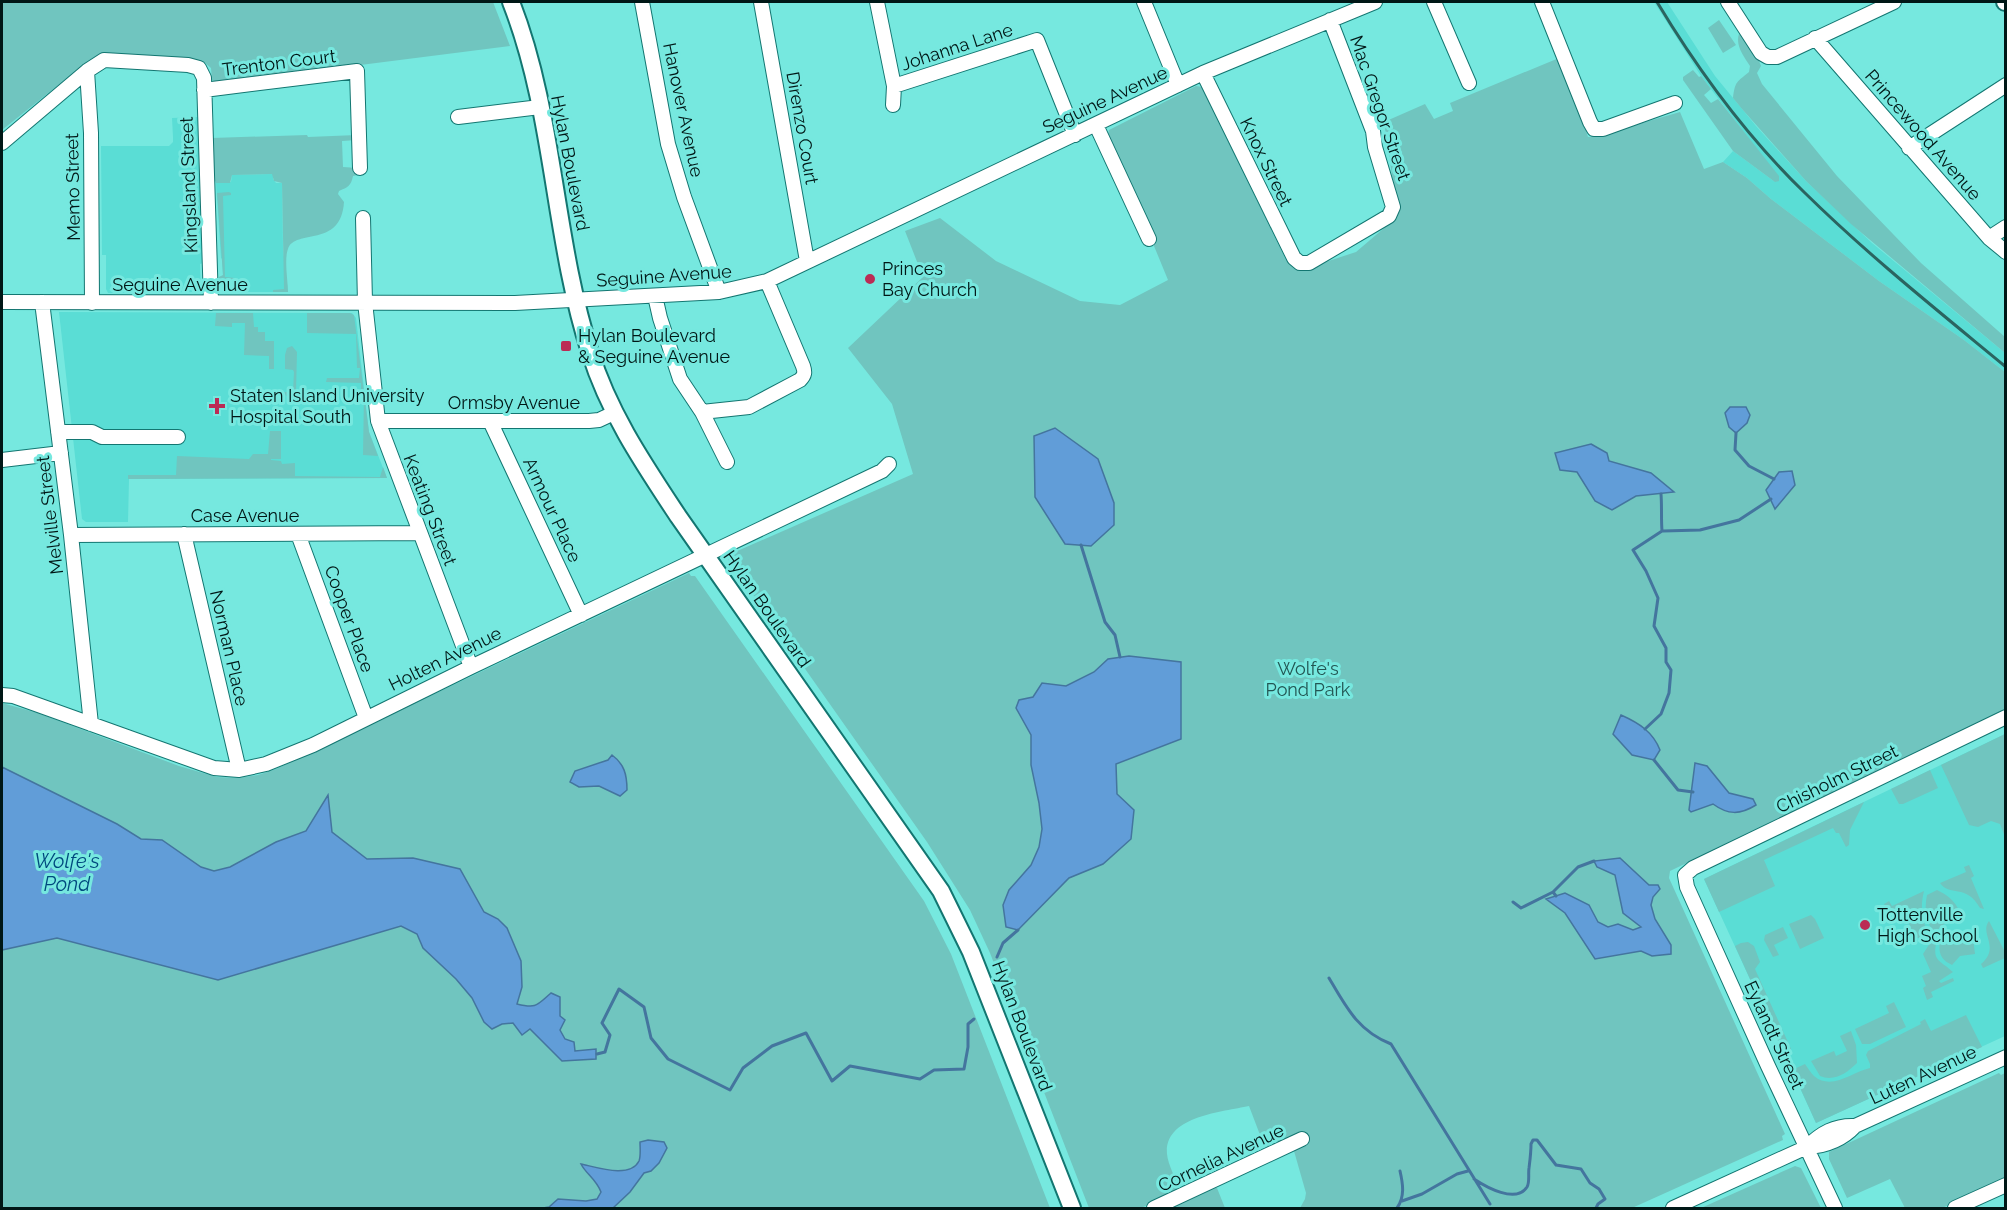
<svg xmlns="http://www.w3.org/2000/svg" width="2007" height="1210" font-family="Raleway,sans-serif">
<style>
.built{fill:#5addd5}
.green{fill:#70c5bf}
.water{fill:#619dd8;stroke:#44759e;stroke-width:1.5}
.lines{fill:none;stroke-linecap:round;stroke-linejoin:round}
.stream{stroke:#44759e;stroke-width:3}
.minor-casing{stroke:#137671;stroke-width:16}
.major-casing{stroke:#137671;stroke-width:20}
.minor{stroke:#fff;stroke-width:14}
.major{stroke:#fff;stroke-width:16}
.rail{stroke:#2b6460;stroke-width:3}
.poi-dot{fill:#bb2b55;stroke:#76e8df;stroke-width:2}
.labels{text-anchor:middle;stroke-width:6;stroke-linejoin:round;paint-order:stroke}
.street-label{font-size:18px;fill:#001716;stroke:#76e8df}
.poi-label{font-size:18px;fill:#001716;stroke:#76e8df;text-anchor:start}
.park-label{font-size:18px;fill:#235653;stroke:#76e8df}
.water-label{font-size:20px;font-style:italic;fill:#00487e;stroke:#76e8df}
</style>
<rect width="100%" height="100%" fill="#76e8df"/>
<path class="built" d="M1654 2H1667L1715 76 1756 126 1806 181 1872 243 2005 353V372L1964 340 1879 281 1771 199 1747 178 1723 162 1733 151 1775 182 1747 136 1701 76Z
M199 117 203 263 200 264 201 292 108 293 106 289V255H102L101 146H169L173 142V137L172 118Z
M273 174V179L276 183H282L283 249 288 292H224L220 289 219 277 223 276 222 259 221 258 216 183 231 182 232 175Z
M59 312 352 313 356 318 369 432 387 478 129 479 128 522H86L82 519Z
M2005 734V1036L1816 1123 1704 879Z"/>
<path class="green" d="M2 2H493L510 46 218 83 212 80 211 68 204 62 113 56 99 57 86 63 2 130Z
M1719 20 1736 45 1723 53 1708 28Z
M1739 34 1742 36 1757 56 1761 66 1757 73 1762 84 1837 176 1921 263 2005 337V353L1851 224 1806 181 1742 109 1733 98C1735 81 1737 82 1749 72L1750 66C1744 57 1735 45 1739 34Z
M1559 58 1578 103 1588 137 1597 136 1680 112 1704 169 1723 162 1747 178 1771 199 1879 281 1964 340 2005 372V710L1670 871 1669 878 1785 1134 1782 1136 1783 1140 1632 1208H1300L1305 1199 1306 1193 1294 1151 1305 1143 1299 1136 1265 1148 1249 1106C1222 1112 1164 1116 1167 1154 1168 1165 1176 1179 1180 1190L1141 1208H1089L990 953 970 910 927 842 727 558 735 552 913 474 892 404 848 348 923 277 905 231 940 218 996 261 1080 301 1120 305 1168 280 1108 134 1109 130 1196 86 1202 87 1286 260 1301 270 1356 252 1383 229 1397 208 1384 122 1425 104 1434 119 1453 111 1450 103Z
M1693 70 1699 77 1701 76 1711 89 1704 95 1711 103 1718 99 1779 176V181L1775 182 1733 151 1683 80V77Z
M307 135 308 137 357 135V140L342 141 343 167 358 168V175L353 176C351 186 348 187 339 191L338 194 344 202C341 249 295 228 288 249 284 259 288 281 288 292H273V290L284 289 282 183 274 181 272 174 232 175 230 183H216L213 175 212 138Z
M229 192 231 193V195L223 196 225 277 235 278 236 293H227L220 289 219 277 223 275 217 193Z
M216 313H253L254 327H258V332H265V341H274V369H269V356L244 355 245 323H232V327L215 326Z
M307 313H350L354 315 369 432 378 456 363 455 364 394 361 390V383L326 382 327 378H359L360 368H357L356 334 307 333Z
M292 346 297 352 296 392 294 396H286L284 392H293L294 372 293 370 285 369V355L287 348Z
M270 431H281V459H271V460L281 461 282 464 295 463V476L380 477 383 467 387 478 128 479V475H176L177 456 249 459 253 454H268Z
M689 573 691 576H695L924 901 951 954 1050 1208H2V703L38 713 179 766 217 777 238 778 258 775 276 769Z
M2005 734V837L2000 824 1991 821 1978 827 1969 825 1941 765Z
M1930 770 1938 788 1903 804H1899L1891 789Z
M1864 802 1850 830 1849 845 1846 847 1839 833H1836L1833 828 1764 860 1775 886 1719 912 1704 879Z
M1969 865 1974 876 1971 878 1984 909 1980 908C1966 883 1949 897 1940 883L1966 872 1964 867Z
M1937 890C1950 896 1961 906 1961 921 1950 919 1941 924 1935 934 1926 922 1924 909 1927 895Z
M1924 891C1920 908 1922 918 1928 934L1926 938H1915L1907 919 1898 923 1893 913 1889 914 1884 904 1889 901 1892 906Z
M1811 915 1815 919 1824 938 1800 949 1789 924Z
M1989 921 2004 950H2005V958L1983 968 1981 964C2001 947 1979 934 1989 921Z
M1783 927 1788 938 1774 945 1779 955 1773 957 1764 940 1765 935Z
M1963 931 1973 938 1975 954 1960 956 1952 965C1941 960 1938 953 1940 941L1956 937Z
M1937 940C1931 962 1941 960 1953 972L1939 981 1941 983 1953 978 1954 981 1931 992 1933 997 1927 1000 1923 988 1926 986 1922 976 1931 972 1923 954 1930 943Z
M1748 942 1754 946 1760 962 1755 969 1791 1049 1784 1054 1735 946 1741 943Z
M1894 1002 1906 1027 1870 1044H1862L1855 1029 1889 1013 1886 1006Z
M1966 1015 1982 1047 1816 1123 1792 1070 1805 1064C1808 1068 1811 1073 1814 1076 1832 1091 1852 1072 1870 1068V1064L1866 1055 1868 1051 1921 1024 1920 1022 1925 1019 1931 1031Z
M1851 1031 1856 1045 1857 1063C1847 1073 1834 1082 1820 1076L1811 1061 1834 1051 1836 1056 1847 1051 1840 1036Z
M1999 1073 2001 1075 2005 1073V1180L1942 1208H1905L1890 1179 1847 1198 1829 1159V1152Z
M1795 1166 1801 1168 1821 1208H1701Z
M1211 1188H1217L1225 1208H1167Z"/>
<path class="water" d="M1730 407H1746L1750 415 1747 423 1736 433 1729 427 1725 413Z
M1055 428 1098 459 1114 503V525L1091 546 1065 544 1035 497 1034 436Z
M1591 444 1607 453 1609 461 1651 473 1674 492 1636 496 1612 510 1595 501 1577 472 1560 470 1555 453Z
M1792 471 1795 485 1775 509 1766 490 1779 472Z
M1129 656 1181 662V739L1116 764 1117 794 1134 810 1131 839 1103 864 1069 878 1018 930 1006 927 1003 905 1009 890 1031 865 1039 847 1042 829 1039 803 1031 765V735L1016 708 1019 700 1033 697 1042 683 1066 686 1094 672 1108 659Z
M1621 715C1639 723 1653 732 1660 750L1654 760 1632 755 1613 734Z
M612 755C624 764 627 774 627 790L620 796 599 786 579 787 570 782 575 771 608 760Z
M1695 763 1707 766 1729 793 1753 799 1756 805C1740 815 1728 815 1713 804L1691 812 1689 810Z
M2 767 117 824 141 839 162 840 201 867 214 871 230 867 276 842 306 831 328 795 332 832 367 859 413 858 460 869 484 912 498 919 507 928 521 961 522 987 517 1004C537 1009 537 1005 551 993L560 997V1016L565 1020 560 1030 565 1039 574 1042 575 1051 596 1049V1059L562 1061 530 1029 522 1035 513 1023 502 1024 492 1029 484 1022 472 998 456 979 423 948 417 934 401 926 218 980 57 938 2 950Z
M1620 858 1649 885H1658L1660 889 1653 897 1651 905 1655 919 1671 945V954L1652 956 1641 951 1595 959 1565 913 1546 899 1565 893 1589 905 1598 922 1608 927 1618 924 1633 930 1641 927 1623 913 1615 875 1597 867 1594 861Z
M648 1140 664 1142 667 1148 659 1163 651 1171 644 1173 630 1192 613 1208H543L549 1207 558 1199 586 1201 597 1199 601 1192C596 1179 586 1174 581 1164 596 1167 630 1179 639 1161 641 1156 640 1148 640 1142Z"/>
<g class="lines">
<path class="stream" d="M1736 433 1735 450 1749 466 1774 479
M1663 531 1700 530 1739 520 1771 499
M1081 545 1105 622 1115 635 1120 657
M1645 729 1661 714 1669 693 1671 670 1666 662V648L1654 626 1658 598 1646 571 1633 550 1662 531C1661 518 1662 507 1661 494
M1654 760 1678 790 1693 792
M1556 896 1553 892 1578 867 1594 861
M1513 902 1521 908 1553 892
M997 957 1003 943 1018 930
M1329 978C1346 1007 1358 1031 1391 1044L1490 1204
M597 1054 605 1052 610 1035 602 1023 619 989 644 1007 651 1038 668 1059 730 1090 743 1068 772 1046 806 1033 832 1081 850 1066 920 1079 934 1070 964 1069 968 1047V1024L974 1019
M1474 1179C1486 1187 1516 1204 1527 1187 1530 1182 1528 1174 1529 1168 1530 1160 1531 1153 1531 1144L1533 1140H1537L1556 1165 1581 1169 1590 1183 1599 1189 1605 1199 1598 1204 1596 1208
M1402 1201 1422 1194 1457 1174 1468 1171
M1397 1208C1405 1197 1403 1184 1400 1171"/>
<defs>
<path id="minor" d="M642 2 668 144 684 197 719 292
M761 2 807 261
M877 2 894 86 893 105
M1144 2 1178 85
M1434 2 1469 83
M1542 2 1590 122 1594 129H1603L1675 103
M1728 2 1761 53 1768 57H1777L1894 2
M1815 38 1989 238 2006 252
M87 71 91 133 92 303
M1203 73 1294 258 1300 263H1309L1389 216 1393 207 1375 147 1373 131 1330 20
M894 86 1037 40 1075 135
M204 90 357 71 360 168
M458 117 540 107
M1096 125 1149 239
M2 143 87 71 104 60 188 65 199 68 204 78 211 303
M1909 148 2006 85
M363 218 365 302 378 421 471 667
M1989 238 2006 227
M655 296 660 318 680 379 702 412 727 462
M2 302 515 303 719 292 767 281 1203 73 1375 2
M42 302 71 535 91 724
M702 412 749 407 800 380C805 375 805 372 803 366L767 281
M378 421H589L599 420 614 413
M490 421 581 615
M58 432H92L102 437H178
M2 460 61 453
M184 534 239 770
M298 534 366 718
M71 535 420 533
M2 695 13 696 214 768 239 770 266 764 313 745 471 667 882 471 889 464
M1807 1147C1826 1146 1842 1140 1855 1126L2006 1057
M1154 1208 1302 1139
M1673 1208 1807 1147C1821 1133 1835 1125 1855 1126
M1835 1208 1768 1066 1687 887 1685 875 1693 868 2006 717
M1955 1208 2006 1185"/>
<path id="major" d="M511 2C555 114 553 238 590 352 609 413 643 463 678 516L941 891 971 952 1072 1208
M2005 2H2006"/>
</defs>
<use href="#minor" class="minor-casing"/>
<use href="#major" class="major-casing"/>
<use href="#minor" class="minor"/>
<use href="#major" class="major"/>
<path class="rail" d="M1657 2C1698 70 1747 137 1805 193 1868 255 1937 310 2006 367"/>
</g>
<g class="poi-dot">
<circle cx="870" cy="279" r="6"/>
<rect x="560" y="340" width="12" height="12" rx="3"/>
<path d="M214 397h6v6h6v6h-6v6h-6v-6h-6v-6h6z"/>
<circle cx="1865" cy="925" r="6"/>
</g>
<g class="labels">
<g class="street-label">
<text transform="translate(957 47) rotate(-18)" y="6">Johanna Lane</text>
<text transform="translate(279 63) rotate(-7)" y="6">Trenton Court</text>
<text transform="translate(1105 100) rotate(-25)" y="6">Seguine Avenue</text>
<text transform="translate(1380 108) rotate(71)" y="6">Mac Gregor Street</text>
<text transform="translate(683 110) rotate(78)" y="6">Hanover Avenue</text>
<text transform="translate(802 128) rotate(80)" y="6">Direnzo Court</text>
<text transform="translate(1923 135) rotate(49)" y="6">Princewood Avenue</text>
<text transform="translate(1266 162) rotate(64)" y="6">Knox Street</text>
<text transform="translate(570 163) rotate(79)" y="6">Hylan Boulevard</text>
<text transform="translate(189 185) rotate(-92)" y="6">Kingsland Street</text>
<text transform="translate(73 187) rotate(-91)" y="6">Memo Street</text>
<text transform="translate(664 276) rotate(-4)" y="6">Seguine Avenue</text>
<text x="180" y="291">Seguine Avenue</text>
<text x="514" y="409">Ormsby Avenue</text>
<text transform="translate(430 510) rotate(69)" y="6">Keating Street</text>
<text transform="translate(552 510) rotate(65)" y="6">Armour Place</text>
<text transform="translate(50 515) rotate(-97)" y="6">Melville Street</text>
<text x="245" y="522">Case Avenue</text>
<text transform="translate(767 609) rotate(55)" y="6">Hylan Boulevard</text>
<text transform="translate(349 619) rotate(70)" y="6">Cooper Place</text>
<text transform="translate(229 648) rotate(77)" y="6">Norman Place</text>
<text transform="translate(445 659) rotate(-26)" y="6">Holten Avenue</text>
<text transform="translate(1837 779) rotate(-26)" y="6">Chisholm Street</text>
<text transform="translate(1022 1026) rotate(69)" y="6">Hylan Boulevard</text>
<text transform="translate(1774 1035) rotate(65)" y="6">Eylandt Street</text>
<text transform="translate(1923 1075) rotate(-25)" y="6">Luten Avenue</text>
<text transform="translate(1221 1158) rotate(-25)" y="6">Cornelia Avenue</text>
</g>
<g class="poi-label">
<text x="882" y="275">Princes<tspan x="882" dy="21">Bay Church</tspan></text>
<text x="578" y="342">Hylan Boulevard<tspan x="578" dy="21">&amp; Seguine Avenue</tspan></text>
<text x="230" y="402">Staten Island University<tspan x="230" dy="21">Hospital South</tspan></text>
<text x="1877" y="921">Tottenville<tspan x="1877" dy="21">High School</tspan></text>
</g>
<g class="park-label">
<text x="1308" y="675">Wolfe's<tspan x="1308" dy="21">Pond Park</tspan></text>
</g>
<g class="water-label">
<text x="67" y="868">Wolfe's<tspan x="67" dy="23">Pond</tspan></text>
</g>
</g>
<rect width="2007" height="1210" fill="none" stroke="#001716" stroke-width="6"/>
</svg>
